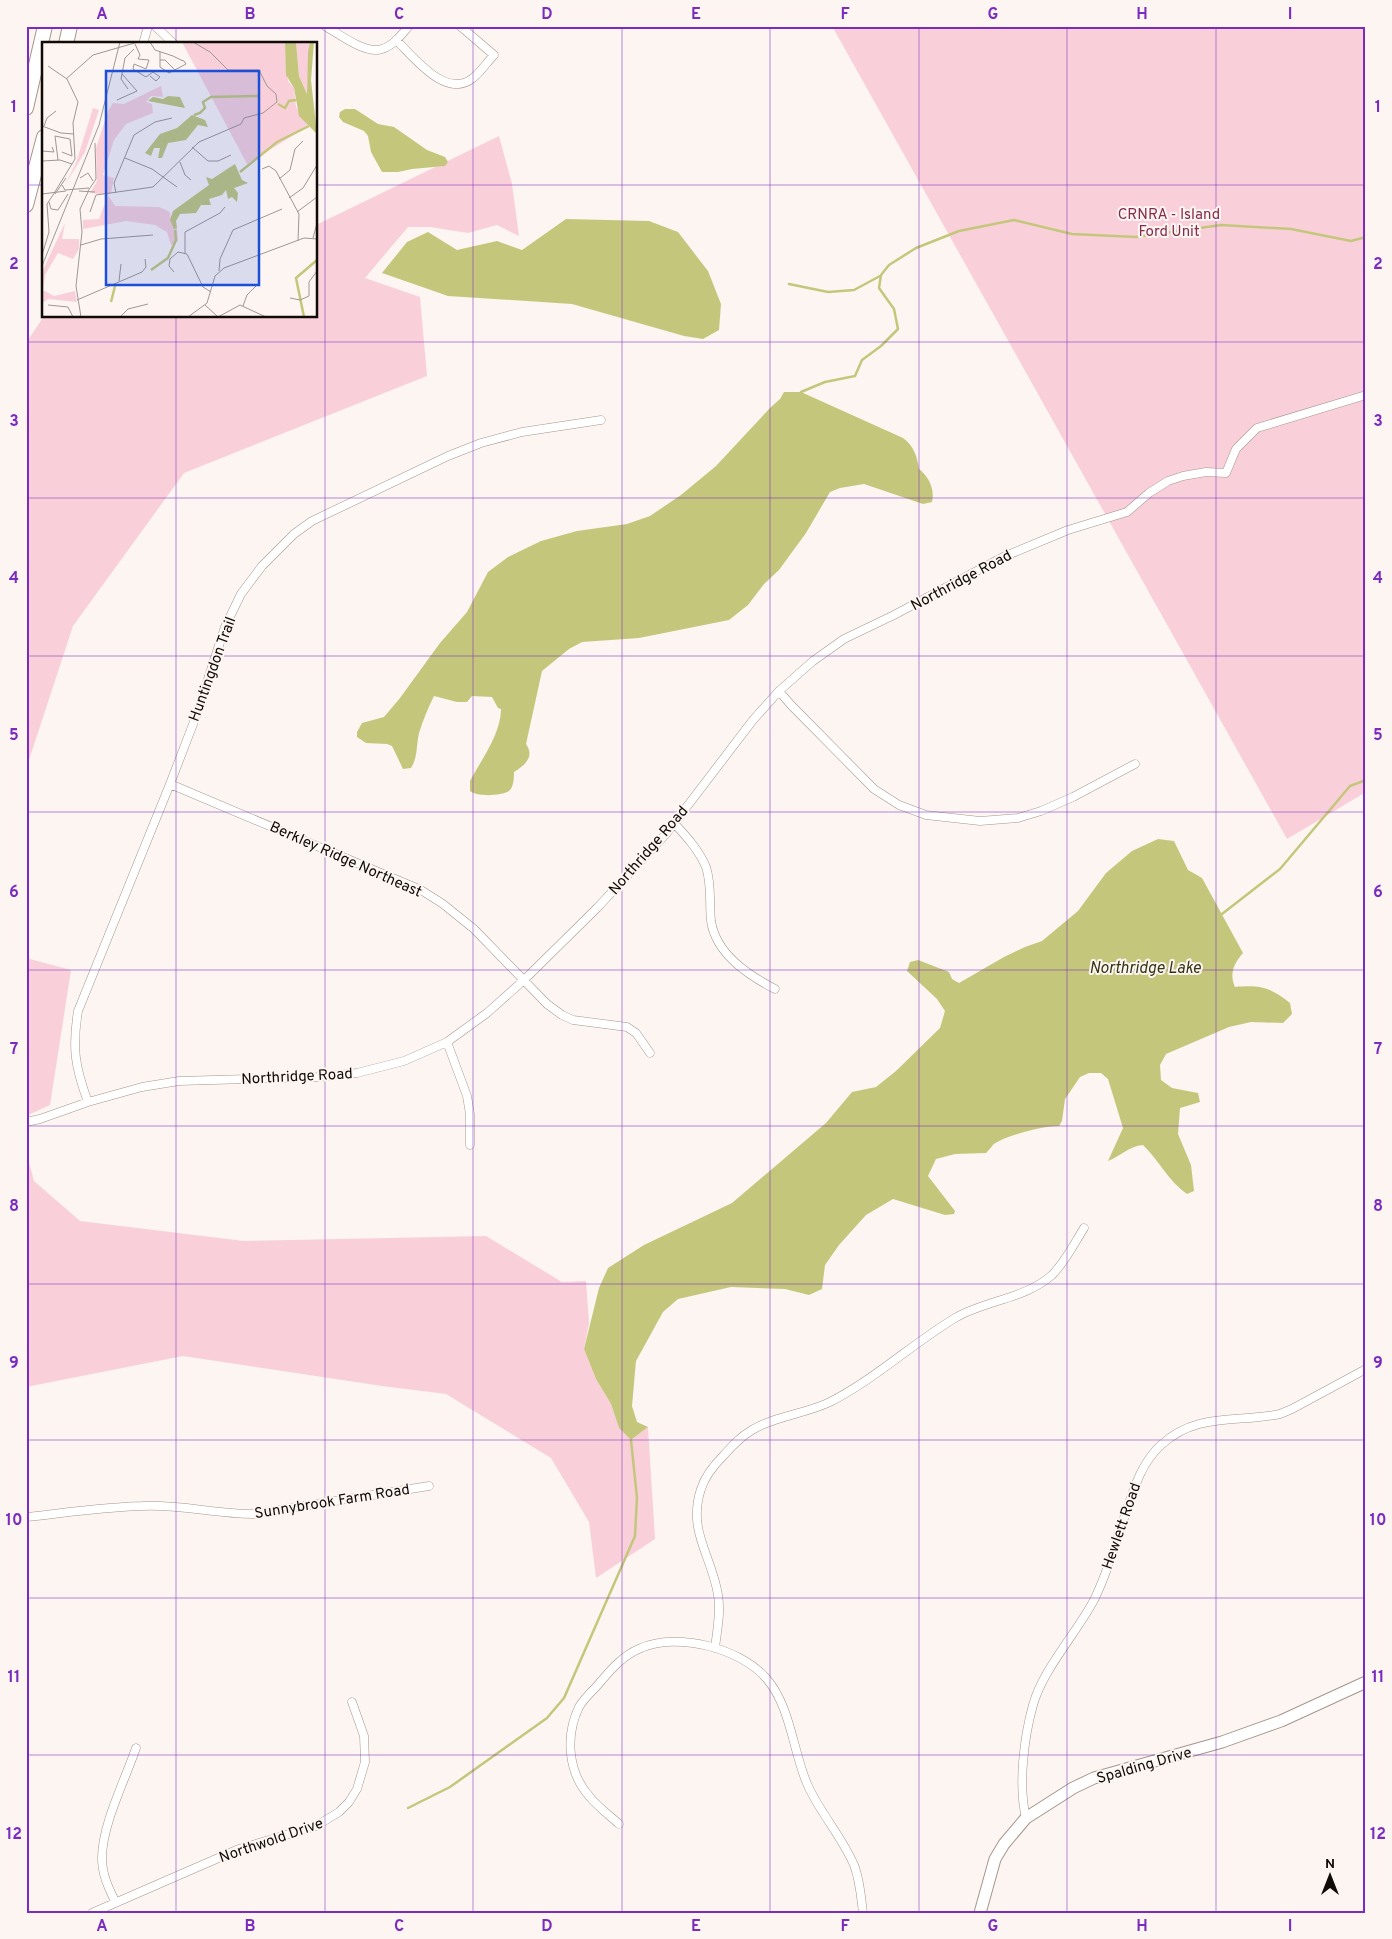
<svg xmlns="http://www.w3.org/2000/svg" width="1392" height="1939" font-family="Overpass,sans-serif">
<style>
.green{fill:#f9d0da}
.water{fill:#c4c77b}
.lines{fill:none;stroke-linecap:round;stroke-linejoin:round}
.stream{stroke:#c4c77b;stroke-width:2.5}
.street-casing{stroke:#a6968b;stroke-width:9}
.secondary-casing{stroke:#a6968b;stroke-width:13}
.highway-casing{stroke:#a6968b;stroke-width:16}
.street{stroke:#fff;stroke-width:8}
.secondary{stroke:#fff;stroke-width:11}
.highway{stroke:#fff;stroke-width:14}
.grid{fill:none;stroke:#7b2cbf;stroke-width:1;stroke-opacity:0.55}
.labels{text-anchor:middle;stroke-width:4;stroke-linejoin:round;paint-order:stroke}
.park-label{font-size:15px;fill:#872b4d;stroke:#fcf5f1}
.street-label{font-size:15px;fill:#100b07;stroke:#fcf5f1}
.water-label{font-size:16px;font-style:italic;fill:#343514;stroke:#fcf5f1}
.inset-river{fill:none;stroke:#c4c77b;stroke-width:2.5}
.inset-road{fill:none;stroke:#9e9793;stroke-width:1}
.view{fill:#1d4ed8;fill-opacity:0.15;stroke:#1d4ed8;stroke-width:2.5}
.inset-edge{fill:none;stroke:#100b07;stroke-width:2.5}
.neatline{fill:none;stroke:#7b2cbf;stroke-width:2}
.grid-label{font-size:16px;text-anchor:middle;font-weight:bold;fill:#7b2cbf}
</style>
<rect width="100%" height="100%" fill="#fcf5f1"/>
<path class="green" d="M832 26H1366V792L1287 839Z
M499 136 512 184 519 236 497 225 468 233 430 227H408L365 278 420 297 427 376 184 473 73 626 26 769V343L44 316H316V225Z
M26 958 71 970 50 1105 26 1116Z
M26 1151 34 1181 80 1221 244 1241 486 1236 562 1282 586 1281 589 1323 584 1349 596 1379 611 1404 619 1428 631 1440 648 1427 655 1539 596 1578 589 1522 551 1458 446 1394 382 1386 183 1356 26 1387Z"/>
<path class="water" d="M345 109H355L378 124 394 127 427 150 445 157 448 162 445 166 412 169 398 172H382L371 152 368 136 364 131 343 122 339 117 340 112Z
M566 219 649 221 678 232 708 271 721 304 719 330 703 339 684 336 572 304 448 296 382 273 407 242 428 232 457 250 497 241 522 250Z
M784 392H801L903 438C914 446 917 456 919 469 929 477 935 489 932 502L923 504 864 484 840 488 830 492 806 533 779 570 764 584 748 605 729 620 639 638 582 642 569 649 542 671 526 744C535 757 525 765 514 772 514 777 514 787 509 791 501 796 477 797 470 791V781C481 760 501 734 501 709L498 708 492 697 472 696 467 702H457L434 696C428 708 423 720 419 733 416 746 418 757 411 768L403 769 392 746 387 744 366 743 357 737V732L362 723 384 717 400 698 440 643 467 612 488 572 508 557 541 541 577 531 627 524 650 516 681 495 716 466 770 408 780 399Z
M1158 839 1174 841 1188 870 1202 878 1243 953C1234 964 1229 973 1235 987 1260 985 1270 987 1290 1003L1292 1014 1283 1023 1251 1022 1229 1027 1166 1054 1160 1065 1161 1080 1172 1088 1198 1093 1200 1102 1180 1108 1178 1134 1191 1165 1194 1191 1187 1194C1168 1181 1159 1160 1143 1145 1129 1146 1121 1156 1108 1161L1123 1128 1108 1079 1101 1073H1089L1080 1077 1065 1099 1062 1121 1059 1126C1045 1125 1005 1136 994 1144 992 1146 989 1150 986 1153L955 1154 936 1159 928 1176 955 1211 954 1214 945 1215 893 1199 866 1215 839 1245 825 1265 822 1289 809 1295 785 1289 731 1287 678 1299 663 1312 636 1361 632 1406 637 1422 648 1427 631 1440 619 1428 611 1404 596 1379 584 1349 599 1288 608 1268 644 1245 732 1203 826 1123 852 1092 876 1087 896 1071 940 1028 945 1011 937 999 907 971 910 962 918 960 949 972 952 979 959 983 1004 957 1025 947 1042 941 1078 911 1106 873 1132 851Z"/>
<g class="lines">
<path class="stream" d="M789 284 828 292 854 290 880 276
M801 392 825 382 855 376 862 360 881 346 898 329 894 309 879 288 881 275 889 265 916 248 959 231 1014 220 1072 234 1136 237 1221 225 1291 229 1351 241 1366 237
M1222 914 1280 869 1350 786 1366 780
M408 1808 450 1787 547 1718 564 1698 635 1536 637 1498 631 1440"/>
<defs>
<path id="street" d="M155 26 174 44
M325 26C339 34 366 55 382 49 393 46 402 34 409 26
M396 40C414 57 446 100 473 78 481 72 487 62 494 55L460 26
M143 44 148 26
M779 691 791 705 874 789 899 805 926 815 980 821 1018 818 1041 811 1073 797 1135 764
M170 784 421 890 443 904 474 929 547 1004 562 1015 573 1020 627 1027 636 1033 650 1053
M674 823C686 836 699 850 706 867 712 885 709 903 711 921 716 954 748 975 775 989
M447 1042 467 1096 470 1114V1145
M88 1102C75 1067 72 1048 78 1011L170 784 195 719 225 627 241 594 262 566 294 534 312 521 448 456 481 443 522 432 601 420
M26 1122 40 1119 88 1102 142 1087 179 1081 319 1077 357 1073 404 1061 447 1042 487 1013 524 980 597 908 666 834 753 720 779 691 813 661 844 639 894 615 1003 557 1068 530 1127 512 1149 493 1168 481 1183 476 1206 472 1226 473 1236 449 1257 428 1366 395
M26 1517C64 1513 103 1507 142 1506 179 1504 216 1514 253 1514L429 1486
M715 1648C717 1630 721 1613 718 1595 712 1556 687 1531 701 1489 705 1476 714 1465 724 1455 732 1446 740 1437 752 1430 775 1416 805 1414 830 1402 875 1379 912 1344 955 1318 986 1300 1025 1299 1052 1275 1065 1262 1074 1244 1084 1228
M1026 1818C1018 1785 1024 1737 1033 1705 1043 1669 1076 1634 1094 1600 1107 1574 1115 1546 1124 1518 1133 1492 1140 1464 1161 1445 1197 1412 1236 1423 1280 1414L1292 1409 1366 1369
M619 1824C609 1815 598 1807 589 1796 568 1772 565 1736 579 1707 583 1700 590 1693 596 1687 609 1672 621 1656 641 1648 677 1632 740 1648 766 1678 791 1706 793 1753 808 1786 821 1814 842 1837 854 1865 860 1880 861 1897 863 1913
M115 1901C108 1887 102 1874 102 1858 102 1825 125 1780 136 1748
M92 1913 239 1849 316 1826 339 1812 349 1802 357 1789 365 1762 364 1736 352 1702"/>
<path id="secondary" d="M980 1913 995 1859 1004 1844 1026 1818 1073 1788 1094 1778 1222 1742 1281 1721 1366 1682"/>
<path id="highway" d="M66 44 70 26
M26 108 45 26
M26 205 44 137"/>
</defs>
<use href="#street" class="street-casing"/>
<use href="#secondary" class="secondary-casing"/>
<use href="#highway" class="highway-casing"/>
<use href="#street" class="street"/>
<use href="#secondary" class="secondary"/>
<use href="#highway" class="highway"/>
</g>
<path class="grid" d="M176 26V44M325 26V1913M473 26V1913M622 26V1913M770 26V1913M919 26V1913M1067 26V1913M1216 26V1913M26 185H44M316 185H1366M176 316V1913M26 342H1366M26 498H1366M26 656H1366M26 812H1366M26 970H1366M26 1126H1366M26 1284H1366M26 1440H1366M26 1598H1366M26 1755H1366"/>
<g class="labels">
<g class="park-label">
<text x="1169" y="219">CRNRA - Island<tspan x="1169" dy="17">Ford Unit</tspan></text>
</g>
<g class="street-label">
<text transform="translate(961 580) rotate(-28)" y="5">Northridge Road</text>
<text transform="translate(212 669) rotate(-70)" y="5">Huntingdon Trail</text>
<text transform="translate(648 850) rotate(-49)" y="5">Northridge Road</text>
<text transform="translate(346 859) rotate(24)" y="5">Berkley Ridge Northeast</text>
<text transform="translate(297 1076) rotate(-3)" y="5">Northridge Road</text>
<text transform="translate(332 1501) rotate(-9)" y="5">Sunnybrook Farm Road</text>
<text transform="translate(1121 1526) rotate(-71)" y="5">Hewlett Road</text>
<text transform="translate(1144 1765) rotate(-16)" y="5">Spalding Drive</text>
<text transform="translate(271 1840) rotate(-19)" y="5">Northwold Drive</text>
</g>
<g class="water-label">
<text x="1145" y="973">Northridge Lake</text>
</g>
</g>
<g transform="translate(42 42)">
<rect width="275" height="275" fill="#fcf5f1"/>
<path d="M140 0H243L246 39 252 46 254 65 266 84 205 122ZM254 0H268L265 52 257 34ZM119 44 121 55 109 54 104 60 110 62 111 71 84 82 72 98 61 133 72 136 69 151 66 153 73 164 117 165 128 170 129 181 135 186 136 199 129 203 125 190 113 183 84 179 41 187V178L57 177 66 153 48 151 55 139 54 106 66 69 71 61 82 62ZM51 66 57 68 43 110 23 143 34 121ZM23 181 20 197H37V207L31 217 16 211 3 233 1 248 12 254 33 249 35 260 6 257 0 261V230Z" fill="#f9d0da"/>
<path d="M254 0 257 34 265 52 266 10 268 0H272L269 38 275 92 257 74 252 46 244 33 243 0ZM126 54 138 55 143 66 106 59 111 55 121 57ZM150 73 163 78 166 85 156 83 144 98 126 101 120 116H116L118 106H112L109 114 103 111 118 92 135 86ZM193 122 200 138 206 141 192 146 196 151 195 160 190 155 186 157 184 148 180 153 167 157 169 163H159L154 171 138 172 134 179 135 186 132 187 128 178 131 169 167 143 164 135 170 137Z" fill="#c4c77b"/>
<path class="inset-river" d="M236 62 243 66 247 59 254 58M152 73 158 71 163 66 161 60 169 55 217 54M198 130 235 100 267 84M109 228 126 216 134 198 133 188M69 260 73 244M262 275 254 236 275 218"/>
<path class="inset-road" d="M108 0 113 8 131 14 139 18 142 19 144 22 127 31 118 25V10M275 1V20M93 2 98 13 96 17 107 18 104 27 92 22 91 27 104 35 111 30 118 35 114 39 108 34M118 18H123L133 28M6 24 25 37 36 60 31 81 33 117 11 153M24 37 51 13 96 0M86 47 79 37 83 16 92 7M75 58 95 49 80 32M0 84 19 91 32 92M2 84 5 76 14 69M150 105 166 119H176L189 113M0 109 12 110 10 105M83 116 110 127 135 145M16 118 13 94 28 97 30 114 20 110M0 119 18 118 30 122M138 120 143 133 149 138M220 127 227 124 234 129 257 172 256 199M38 136 46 131 51 139M237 137 248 128 253 107 261 99M20 143 23 148 47 146M37 149 53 150M46 149 54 137 53 101M74 151 72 141 92 93 113 80 130 76M0 152 24 149M13 152 24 136M54 153 111 145 157 100 199 82 202 76 221 71 235 60 234 52 225 44 217 28H186L168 10 151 0M247 156 261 146 275 123M7 160 9 167 16 168 26 152M48 170 54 153M255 170 275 155M271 196 275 181M39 203 59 197 111 193M143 211V190L178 171 183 165M0 213 7 190 5 162 11 153M0 224 57 83 78 0M177 229 178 217 191 188 240 167M132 230 127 224 128 217 136 210 145 212 161 245 169 250M77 239 79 222M267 254V240L275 229M248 256 258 258 267 254M35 258 100 230 104 225 103 217M6 263 26 265 31 275M163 263 176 275M201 264 205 253 214 244M39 275 34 244 40 190 38 167 46 150M78 275 86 267 106 262M146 275 165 261 173 234 182 226 262 196 275 197M176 275 198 263 224 275"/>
<path class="view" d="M64 29H217V243H64Z"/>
<rect width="275" height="275" class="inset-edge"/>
</g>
<rect width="1392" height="1939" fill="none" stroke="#fcf5f1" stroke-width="55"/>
<g transform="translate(1330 1876)" stroke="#fcf5f1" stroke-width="4" paint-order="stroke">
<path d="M0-4L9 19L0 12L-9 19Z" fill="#100b07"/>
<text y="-8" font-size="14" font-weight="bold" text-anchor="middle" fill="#100b07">N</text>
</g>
<rect x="28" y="28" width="1336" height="1884" class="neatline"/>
<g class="grid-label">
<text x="102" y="19">A</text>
<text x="250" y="19">B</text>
<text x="399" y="19">C</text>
<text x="547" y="19">D</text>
<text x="696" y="19">E</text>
<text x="845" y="19">F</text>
<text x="993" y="19">G</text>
<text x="1142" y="19">H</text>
<text x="1290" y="19">I</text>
<text x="14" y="112">1</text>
<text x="1378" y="112">1</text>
<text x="14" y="269">2</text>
<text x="1378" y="269">2</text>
<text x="14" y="426">3</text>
<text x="1378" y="426">3</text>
<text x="14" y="583">4</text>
<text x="1378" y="583">4</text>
<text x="14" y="740">5</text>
<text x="1378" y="740">5</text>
<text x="14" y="897">6</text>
<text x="1378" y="897">6</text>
<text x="14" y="1054">7</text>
<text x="1378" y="1054">7</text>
<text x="14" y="1211">8</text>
<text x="1378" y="1211">8</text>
<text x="14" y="1368">9</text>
<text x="1378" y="1368">9</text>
<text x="14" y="1525">10</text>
<text x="1378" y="1525">10</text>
<text x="14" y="1682">11</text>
<text x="1378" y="1682">11</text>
<text x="14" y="1839">12</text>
<text x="1378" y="1839">12</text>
<text x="102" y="1931">A</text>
<text x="250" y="1931">B</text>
<text x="399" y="1931">C</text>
<text x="547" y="1931">D</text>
<text x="696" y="1931">E</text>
<text x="845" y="1931">F</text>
<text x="993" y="1931">G</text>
<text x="1142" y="1931">H</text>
<text x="1290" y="1931">I</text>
</g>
</svg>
